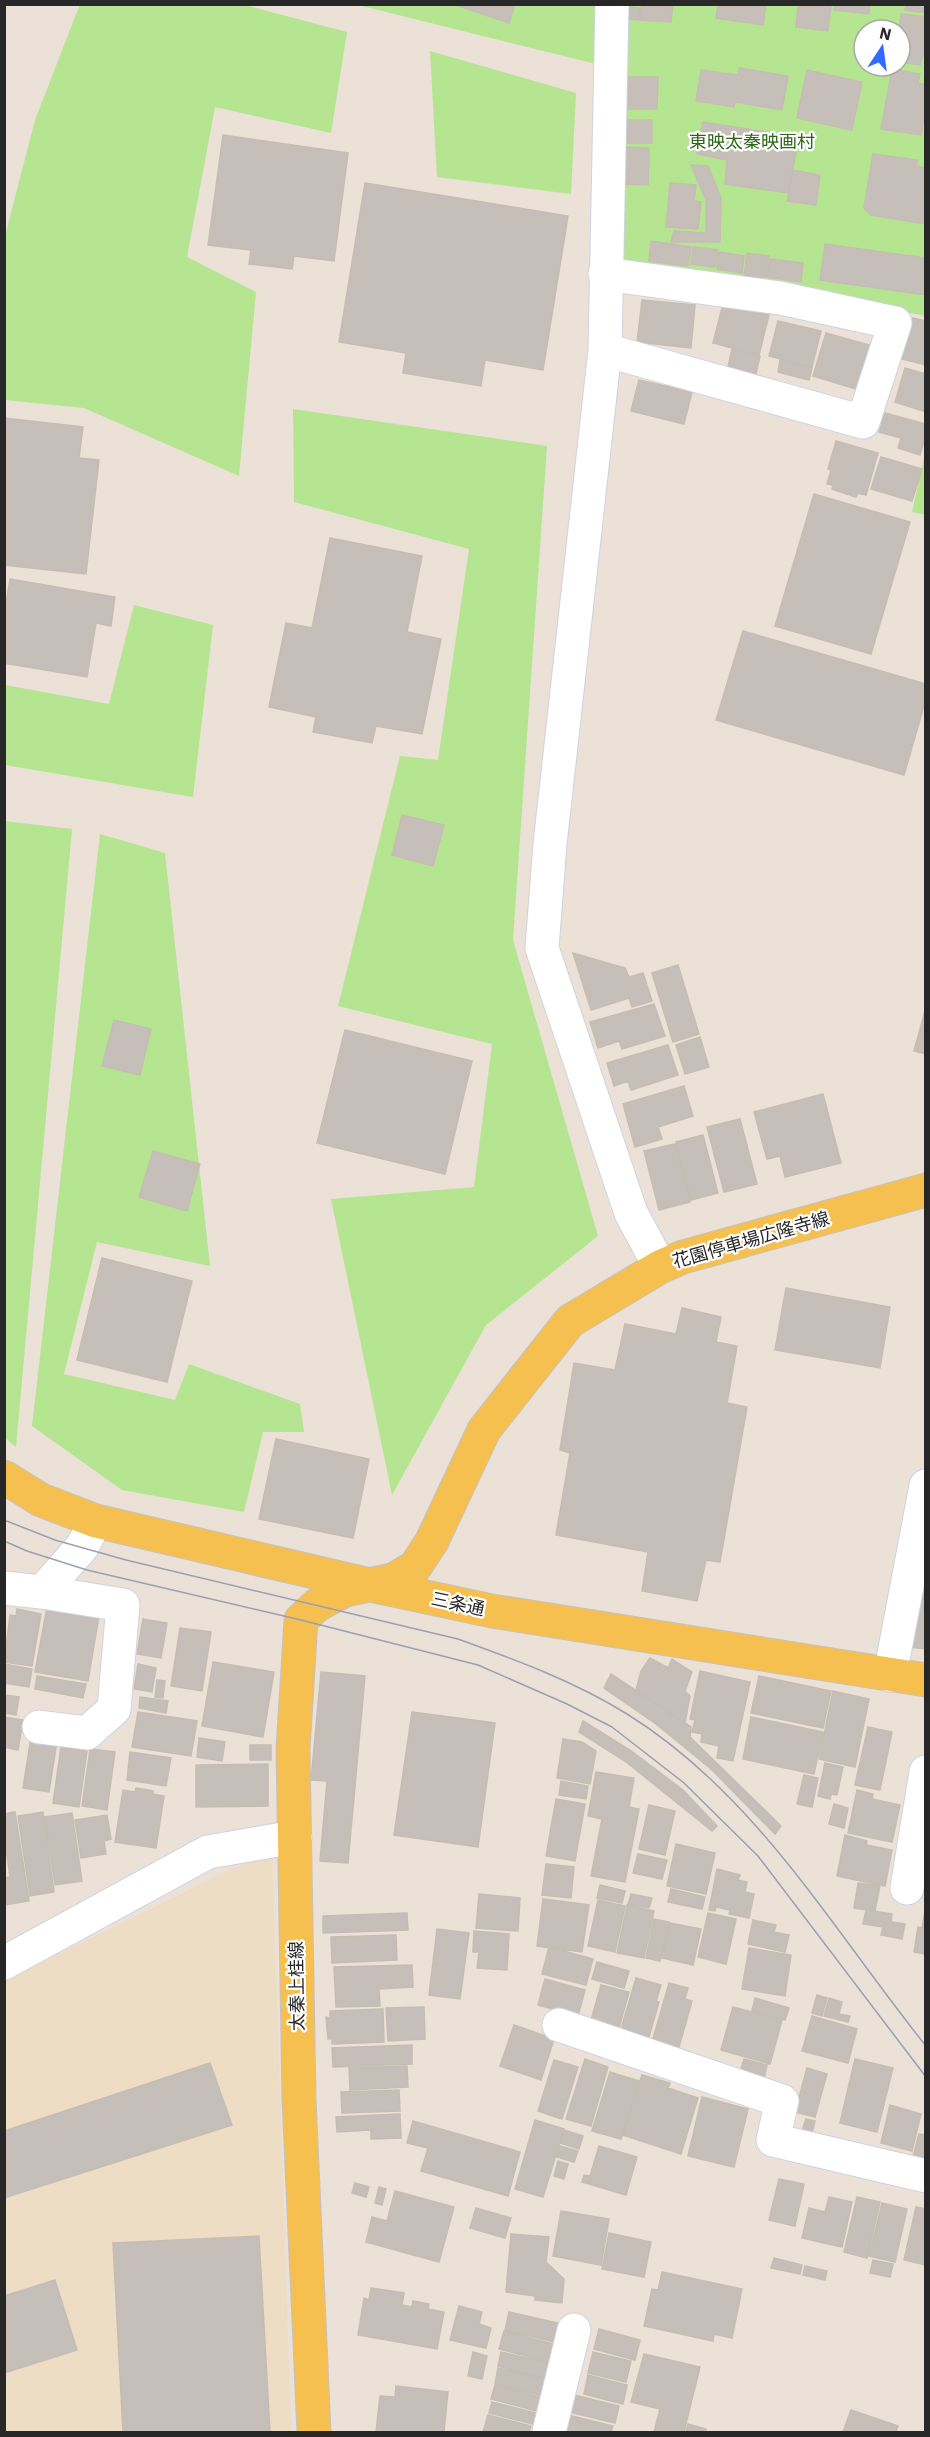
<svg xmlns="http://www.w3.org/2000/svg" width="930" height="2437" font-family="'IBM Plex Sans','Noto Sans JP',sans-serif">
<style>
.education{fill:#eeddc5}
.green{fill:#b5e591;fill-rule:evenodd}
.building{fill:#c6beb8;stroke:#c6bdb2;stroke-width:1.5}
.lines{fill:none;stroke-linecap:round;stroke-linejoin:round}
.minor-casing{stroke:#cdd3e1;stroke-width:35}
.major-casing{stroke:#c3c3c3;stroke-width:35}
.minor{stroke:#fff;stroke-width:33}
.major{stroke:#f6c051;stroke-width:33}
.tram{stroke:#9aa0b3;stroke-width:1.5}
.labels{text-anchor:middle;stroke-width:4.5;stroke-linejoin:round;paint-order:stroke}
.park-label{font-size:18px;fill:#2e6516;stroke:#fff}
.street-label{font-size:18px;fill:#272727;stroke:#fff}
</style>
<rect width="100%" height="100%" fill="#ebe1d7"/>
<path class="education" d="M272 1850 291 2432H5V1980Z"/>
<path class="green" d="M80 4 245 5 347 32 331 133 215 107 187 257 256 292 239 476 84 408 5 400V236L35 120Z
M358 5H597L596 64Z
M622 5H925V316L734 277 623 262ZM864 30H900V66H864Z
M430 51 576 93 571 194 437 177Z
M293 409 547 446 513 940 598 1236 486 1325 392 1495 331 1199 474 1187 492 1044 338 1006 400 756 438 760 469 549 294 502Z
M925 454V515L912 512Z
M134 605 213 625 193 797 5 765V685L109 704Z
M4 821 72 829 16 1447 4 1437Z
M100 834 165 853 210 1266 97 1242 64 1374 175 1400 189 1364 300 1404 304 1432H263L244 1512 122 1490 32 1426Z"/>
<path class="building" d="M453 4H515L509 23Z
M642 4H673L671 22 640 20Z
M718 4H766L763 25 716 18Z
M798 4H831L828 31 796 27Z
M835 4H870L869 14 834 10Z
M906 4H926V13L905 10Z
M629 7 640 8 639 20 629 19Z
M901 14 926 17V56H922L920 65 900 62 899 30Z
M739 68 788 76 782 110 735 102 734 107 696 101 701 70 738 75Z
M892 69 920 74 918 83 926 85V106L921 135 881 129Z
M807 70 862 82 852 130 797 118Z
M625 77H658L657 109H624Z
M627 120H652V143H628Z
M703 122 799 137 788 193 725 184 727 160 697 154Z
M223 135 348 153 334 261 294 256 292 269 249 264 251 250 208 245Z
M624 147 649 148 648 185 622 184Z
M873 154 918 160 916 166 926 168V224L871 215 864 208Z
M691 165 708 166 721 198 720 242H671L674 231 706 233V200Z
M793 170 820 175 816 205 787 201Z
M365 183 568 216 543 370 485 360 481 386 403 373 406 353 339 342Z
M670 183 696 185 694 201 701 202 698 229 666 227Z
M651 241 691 247 688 266 649 261Z
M825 244 926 258V295L820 280Z
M693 247 718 250 715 267 691 264Z
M719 252 744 256 742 273 717 269Z
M747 253 769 256 765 279 744 276Z
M770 259 803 263 801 282 767 277Z
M642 300 695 305 691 348 637 342Z
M723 304 769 315 759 355 713 343Z
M913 318 926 321V365L902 359Z
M778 321 821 331 812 367 769 356Z
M826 333 869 345 856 389 813 376Z
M732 349 760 356 756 374 728 367Z
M780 360 812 368 809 380 778 372Z
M905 368 926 374V412L895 402Z
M639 380 692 392 684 424 631 411Z
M885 413 926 424V435L920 455 898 448 901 438 879 432Z
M4 418 83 427 79 458 99 460 86 574 4 565Z
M836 441 878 453 866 495 858 493 856 497 832 489 833 485 827 484 831 470 828 469Z
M881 457 922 469 912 501 871 489Z
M814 494 910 522 871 654 775 626Z
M330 538 422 556 407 632 441 639 422 734 376 726 372 743 313 732 316 717 269 707 286 623 312 628Z
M10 579 115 597 111 626 96 623 87 677 4 663V614Z
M743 631 926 684V699L904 775 716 720Z
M402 815 444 825 433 866 392 855Z
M573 953 625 968 629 977 643 973 652 1001 632 1007 629 998 591 1010Z
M678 965 699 1034 673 1042 652 973Z
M654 1004 665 1036 622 1049 619 1041 598 1048 590 1022Z
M926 1007V1054L914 1051Z
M114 1020 151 1029 140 1075 102 1066Z
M345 1030 472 1061 445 1174 317 1143Z
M700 1037 709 1067 685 1074 676 1045Z
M668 1045 678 1075 631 1090 628 1081 614 1086 607 1063Z
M684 1086 693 1116 658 1127 662 1139 635 1147 623 1104Z
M823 1094 841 1163 785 1177 780 1156 767 1159 754 1112Z
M740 1119 757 1184 724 1192 707 1127Z
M703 1135 718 1193 691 1200 676 1142Z
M675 1144 690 1202 659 1210 644 1151Z
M153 1151 200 1164 187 1211 139 1197Z
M102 1258 192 1281 167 1382 77 1360Z
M786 1288 890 1307 880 1368 775 1350Z
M682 1308 721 1317 716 1342 737 1346 727 1403 747 1407 720 1562 706 1560 697 1601 642 1591 648 1552 556 1535 570 1453 560 1450 574 1363 615 1370 625 1324 676 1334Z
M276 1439 369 1459 353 1538 259 1519Z
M920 1580 926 1581V1649L909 1647Z
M47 1607 99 1616 88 1681 35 1672Z
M17 1609 41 1614 32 1666 4 1662 10 1615 16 1616Z
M143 1619 167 1623 161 1658 137 1654Z
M180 1628 211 1632 202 1691 171 1686Z
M650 1658 668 1668 672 1659 692 1672 685 1691 690 1696 685 1723 636 1690 641 1671Z
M213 1662 274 1672 263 1737 202 1726Z
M4 1664 32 1669 29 1687 4 1683Z
M138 1664 156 1668 152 1692 134 1689Z
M700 1671 750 1682 733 1761 717 1758 719 1746 701 1742 702 1734 692 1732 695 1720 690 1719Z
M321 1672 365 1676 348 1863 320 1861 327 1781 311 1780Z
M611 1674 691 1727 690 1737 781 1826 775 1834 711 1769 656 1724 604 1688Z
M37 1676 86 1684 83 1698 35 1689Z
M759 1676 831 1691 823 1728 751 1713Z
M157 1680 165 1681 163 1698 155 1697Z
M833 1691 869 1699 855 1767 819 1759Z
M4 1695 19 1697 16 1715 4 1713Z
M140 1697 168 1701 166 1713 139 1708Z
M138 1712 197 1721 191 1756 132 1747Z
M412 1712 495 1723 478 1847 394 1835Z
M4 1717 23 1720 18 1750 4 1747Z
M751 1717 823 1732 814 1774 743 1759Z
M583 1721 630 1750 683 1790 717 1826 712 1831 625 1761 579 1732Z
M868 1727 892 1732 880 1790 855 1785Z
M31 1737 57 1741 49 1792 23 1788Z
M199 1738 225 1742 222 1761 197 1757Z
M563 1739 582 1742 596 1751 590 1784 557 1778Z
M250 1745H271V1760H250Z
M61 1747 87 1751 79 1807 53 1803Z
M90 1749 115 1752 107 1810 82 1806Z
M130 1752 171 1758 166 1786 127 1780Z
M825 1763 843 1767 837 1795 831 1794 830 1799 818 1796Z
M268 1764V1806L196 1807V1765Z
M596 1772 634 1778 629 1807 639 1809 625 1882 591 1876 602 1819 588 1816Z
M804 1775 818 1778 812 1807 797 1804Z
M561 1781 588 1786 586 1799 559 1795Z
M136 1788 153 1791V1794L164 1796 156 1848 115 1842 123 1790 135 1792Z
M857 1790 873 1794 872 1799 900 1805 892 1842 848 1833Z
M556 1799 585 1804 575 1861 546 1856Z
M834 1804 848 1808 844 1828 829 1824Z
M649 1805 675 1811 665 1855 639 1849Z
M15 1812 29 1901 4 1905V1878L10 1877 7 1855H4V1814Z
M43 1812 54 1892 30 1896 18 1816Z
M72 1813 82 1881 55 1885 45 1817Z
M107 1815 111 1839 104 1841 106 1854 81 1858 75 1820Z
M845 1835 867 1841 866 1845 892 1850 885 1886 837 1876Z
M676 1844 715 1853 706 1894 667 1886Z
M638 1854 667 1860 662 1879 633 1873Z
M546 1864 574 1867 571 1898 542 1895Z
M717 1869 740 1875 738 1880 747 1882 745 1892 754 1894 749 1918 729 1914 730 1910 716 1907 715 1911 709 1910Z
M858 1883 880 1886 875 1911 854 1908Z
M600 1885 625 1891 622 1903 597 1898Z
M671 1889 705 1897 702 1909 668 1902Z
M479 1894 520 1898 518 1931 476 1928Z
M631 1894 652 1898 649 1908 628 1904Z
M543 1899 589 1905 582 1952 537 1946Z
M598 1900 625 1906 615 1952 588 1946Z
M627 1905 654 1911 644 1958 617 1953Z
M866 1910 892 1914 891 1922 905 1924 902 1939 881 1935 883 1927 863 1924Z
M925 1910 926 1911V1954L914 1952 918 1927 922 1928Z
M407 1913 408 1930 323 1933V1916Z
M708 1913 736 1919 726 1964 698 1957Z
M654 1919 669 1922 660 1961 646 1958Z
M753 1920 776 1925 774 1932 789 1935 785 1952 748 1944Z
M670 1923 701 1929 693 1965 662 1958Z
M437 1929 469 1933 460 1999 429 1995Z
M474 1931 509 1934 507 1970 477 1968 479 1952H473Z
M396 1935 397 1960 332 1963 331 1937Z
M549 1947 593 1959 586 1985 542 1974Z
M749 1948 791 1955 785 1996 742 1989Z
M597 1962 629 1971 624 1988 592 1979Z
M412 1965 413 1987 379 1989 380 2006 336 2007 334 1967Z
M636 1978 661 1985 656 2001 659 2002 649 2037 621 2029Z
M545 1979 585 1990 578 2016 538 2005Z
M669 1983 688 1988 685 1999 692 2001 679 2047 653 2039Z
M601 1985 629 1992 619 2028 591 2020Z
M817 1995 827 1998 822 2016 812 2013Z
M755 1998 789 2008 785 2020 752 2011Z
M829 1998 842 2002 839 2014 850 2016 848 2022 824 2016Z
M424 2007 425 2039 388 2041 386 2008Z
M733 2007 782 2020 770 2064 721 2050Z
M383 2009 384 2042 332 2044V2039H328L326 2017 330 2018V2011Z
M812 2016 857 2029 848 2063 802 2051Z
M514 2025 554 2039 541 2080 500 2066Z
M412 2045V2064L333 2067 332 2048Z
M585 2059 608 2067 591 2126 566 2119Z
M744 2059 767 2065 764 2079 740 2072Z
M855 2059 893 2068 877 2132 840 2123Z
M554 2060 578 2067 562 2119 538 2111Z
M210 2063 232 2125 4 2198V2131Z
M407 2066 408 2087 350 2090 349 2068Z
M807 2068 827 2074 815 2117 795 2112Z
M610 2072 639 2081 621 2139 592 2131Z
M642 2075 670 2083 668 2088 698 2098 681 2154 623 2135Z
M399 2090 400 2111 342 2113 341 2092Z
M702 2097 748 2109 734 2167 688 2156Z
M890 2105 921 2114 912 2151 881 2143Z
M400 2114 401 2138 371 2139V2130L337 2132 336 2117Z
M806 2119 815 2121 812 2133 802 2131Z
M535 2120 564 2129 543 2197 515 2189Z
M413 2121 520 2152 508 2196 421 2171 428 2148 407 2143Z
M564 2130 583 2136 579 2149 560 2143Z
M919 2134 926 2135V2164L912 2160Z
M560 2146 578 2151 574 2162 557 2157Z
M599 2146 637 2157 626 2195 582 2182 584 2175 590 2176Z
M558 2161 568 2164 564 2179 554 2176Z
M779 2179 804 2184 795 2226 769 2220Z
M355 2183 369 2187 366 2197 352 2193Z
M379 2187 386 2189 382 2205 375 2203Z
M395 2191 454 2207 439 2262 366 2242 372 2217 387 2221Z
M829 2197 852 2202 842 2247 802 2238 809 2208 825 2212Z
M857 2197 880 2202 867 2258 844 2252Z
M882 2203 907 2209 895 2262 869 2256Z
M916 2207 926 2209V2265L904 2260Z
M476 2208 511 2218 505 2238 470 2228Z
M561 2211 609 2219 601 2265 553 2256Z
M609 2233 651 2242 644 2277 602 2269Z
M511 2234 549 2237 546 2262 564 2279 562 2303 535 2300V2296L506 2292Z
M259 2236 270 2432H123L113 2243Z
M774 2258 802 2265 800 2274 771 2268Z
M873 2260 893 2264 890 2277 870 2273Z
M805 2266 827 2271 825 2280 803 2275Z
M662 2272 742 2289 732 2338 714 2334 713 2341 644 2326 652 2289 658 2290Z
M55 2280 77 2350 4 2373V2296Z
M371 2288 404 2293 402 2305 412 2307 413 2301 429 2304 428 2309 444 2312 437 2349 358 2335 364 2298 369 2300Z
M459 2306 482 2312 479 2324 491 2328 486 2348 450 2340Z
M509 2312 558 2323 554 2342 505 2330Z
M599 2329 640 2340 635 2360 594 2349Z
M504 2331 553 2344 549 2362 499 2349Z
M473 2352 487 2356 482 2379 468 2376Z
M501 2352 548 2363 544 2378 498 2366Z
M593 2352 631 2361 626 2382 588 2373Z
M644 2354 700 2367 684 2432H654L660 2409 631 2402Z
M498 2368 544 2379 540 2395 495 2384Z
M588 2375 627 2385 623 2404 584 2394Z
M495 2385 540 2397 537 2411 491 2399Z
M396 2386 448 2392 444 2432H376L380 2396 395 2397Z
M574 2395 619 2406 615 2423 569 2412Z
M492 2402 536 2413 533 2424 489 2413Z
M851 2410 898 2426 896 2432H843Z
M488 2415 531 2426 529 2432H483Z
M568 2415 613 2426 611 2432H564Z
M688 2424 706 2429V2432H686Z"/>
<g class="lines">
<defs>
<path id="minor" d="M612 4 605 350 550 844 542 948 631 1213 660 1267
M605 350 863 422 895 323 780 298 605 274
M4 1588 42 1592 82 1547 96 1521
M890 1675 926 1486
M39 1727 87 1733 114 1709 123 1605 42 1592
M907 1888 926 1772
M4 1963 208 1852 295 1837
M559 2025 782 2101 773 2140 926 2176
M549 2432 574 2330"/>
<path id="major" d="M4 1477 41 1500 96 1521 370 1585 492 1611 926 1680
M314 2432 299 2099 293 1749 301 1620 317 1605 345 1590 393 1580 415 1567 432 1541 484 1430 570 1321 660 1267 683 1257 926 1190"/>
</defs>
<use href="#minor" class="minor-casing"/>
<use href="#major" class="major-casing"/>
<use href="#minor" class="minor"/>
<use href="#major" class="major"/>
<path class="tram" d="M4 1520 55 1540 126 1560 458 1639C516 1660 574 1681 627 1714 756 1794 833 1930 926 2046
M4 1541 27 1551 87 1570 301 1620 478 1665 567 1704 612 1727 684 1783 758 1856 926 2077"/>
</g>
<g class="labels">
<g class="park-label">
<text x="752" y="148">東映太秦映画村</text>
</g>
<g class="street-label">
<text transform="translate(751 1240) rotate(-16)" y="6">花園停車場広隆寺線</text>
<text transform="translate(458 1604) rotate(12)" y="6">三条通</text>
<text transform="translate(297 1986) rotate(-91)" y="6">太秦上桂線</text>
</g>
</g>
<rect width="930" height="2437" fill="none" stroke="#272727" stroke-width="12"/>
<g transform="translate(882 48) rotate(13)"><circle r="28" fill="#ffffff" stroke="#a9a9a9" stroke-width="1.5"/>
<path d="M0-4.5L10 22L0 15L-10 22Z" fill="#306aff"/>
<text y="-9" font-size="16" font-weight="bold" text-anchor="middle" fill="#272727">N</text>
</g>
</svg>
